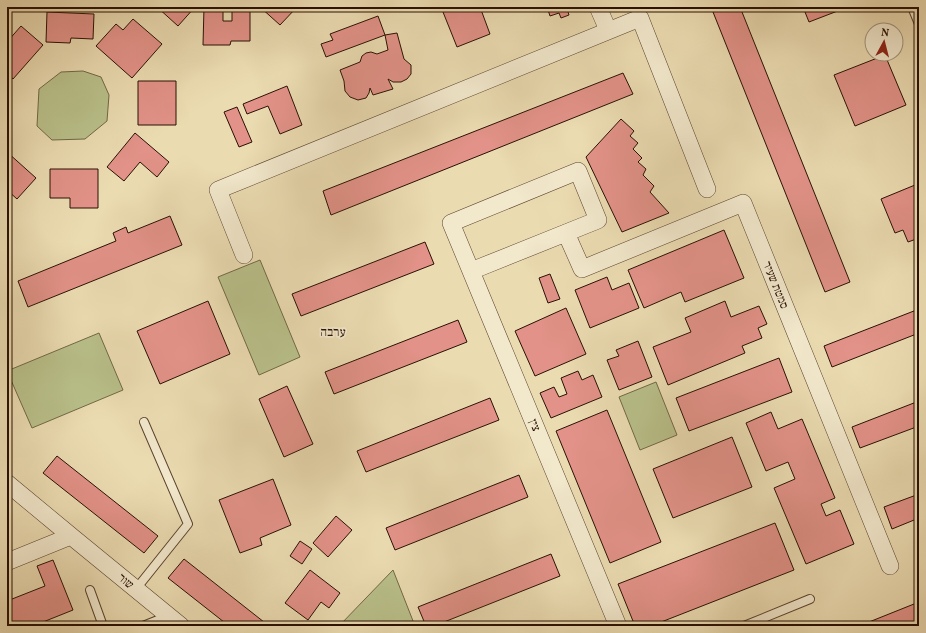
<svg xmlns="http://www.w3.org/2000/svg" width="926" height="633" font-family="Vollkorn,'Frank Ruhl Libre',serif">
<style>
.green{fill:#b9c08a;stroke:#716846}
.building{fill:#e29288;stroke:#291003}
.lines{fill:none;stroke-linecap:round;stroke-linejoin:round}
.lane-casing{stroke:#5a432e;stroke-width:10}
.street-casing{stroke:#5a432e;stroke-width:18}
.lane{stroke:#f2e8cc;stroke-width:8}
.street{stroke:#f2e8cc;stroke-width:17}
.labels{text-anchor:middle;stroke-width:3.5;stroke-linejoin:round;paint-order:stroke}
.street-label{font-size:12px;fill:#291003;stroke:#f2e8cc}
.neighbourhood-label{font-size:13px;fill:#291003;stroke:#f2e8cc}
</style>
<rect width="100%" height="100%" fill="#ebdbb1"/>
<filter id="stains"><feTurbulence type="fractalNoise" baseFrequency=".005" numOctaves="4"/><feColorMatrix values="0 0 0 0 .2 0 0 0 0 .09 0 0 0 0 .02 0 0 0 .5 -.17"/></filter>
<radialGradient id="worn" r=".72"><stop offset=".6" stop-color="#630" stop-opacity="0"/><stop offset="1" stop-color="#630" stop-opacity=".3"/></radialGradient>
<path class="green" d="M83 71 101 77 109 95 107 121 85 139 52 140 37 126 39 89 61 72Z
M260 260 300 357 259 375 218 277Z
M99 333 123 390 32 428 7 371Z
M656 382 677 435 640 450 619 397Z
M393 570 415 626H339Z"/>
<path class="building" d="M157 7H195L178 26Z
M204 7 223 8V21H232V8H250V41H231L230 45H203Z
M260 7H297L280 25Z
M441 7H480L490 34 457 47Z
M514 7H528L515 11Z
M547 7H573L567 9 569 15 561 18 559 13 550 16Z
M711 7H740L850 282 825 292Z
M803 7H848L809 22Z
M47 12 94 14 93 39 71 38 70 43 46 42Z
M378 16 385 35 326 57 321 44 333 40 330 34Z
M133 19 162 44 132 78 96 46 116 24 123 30Z
M21 26 43 45 13 79 7 74V42Z
M397 33 404 59 411 65V74L407 79 401 82H393L388 79 393 89 373 95 370 88 369 93 366 98 358 100 350 97 345 91 344 81 340 70 360 62 362 56 366 53 371 52 377 54 388 50 385 35Z
M885 55 906 105 855 126 834 75Z
M623 73 633 94 331 215 323 191Z
M138 81H176V125H138Z
M7 86H9L8 133H7Z
M287 86 302 125 280 134 268 106 247 114 243 104Z
M237 107 252 142 239 147 224 112Z
M621 119 634 131 630 136 638 143 633 149 642 158 638 162 646 169 643 175 654 186 650 192 669 213 622 232 586 157Z
M135 133 169 162 157 177 140 162 124 181 107 167Z
M7 152 36 178 17 199 7 190Z
M50 169H98V208H70V198H50Z
M915 185 919 194V238L908 242 903 230 895 233 881 199Z
M170 216 182 245 28 307 18 281 116 241 113 233 126 227 128 233Z
M724 230 744 278 685 302 681 292 644 308 628 270Z
M425 242 434 264 301 316 292 294Z
M550 274 560 299 548 303 539 278Z
M607 277 612 290 629 283 639 308 590 328 575 290Z
M208 301 230 354 160 384 137 331Z
M725 301 731 317 759 306 767 324 758 328 762 338 742 346 745 353 668 385 653 347 691 332 685 318Z
M566 308 586 354 535 376 515 331Z
M919 309V333L832 367 824 346Z
M458 320 467 342 334 394 325 372Z
M638 341 652 377 619 390 607 360 619 356 616 350Z
M779 358 792 392 689 431 676 398Z
M578 371 582 380 593 375 602 397 551 418 540 393 554 387 559 397 567 394 561 378Z
M287 386 313 444 284 457 259 399Z
M490 398 499 420 366 472 357 451Z
M919 401V426L860 448 852 427Z
M607 410 661 542 610 563 556 431Z
M771 412 778 429 802 419 835 498 821 504 826 516 840 510 854 544 806 564 774 488 795 479 788 462 766 471 746 423Z
M732 437 752 487 673 518 653 469Z
M57 456 158 536 144 553 43 473Z
M519 475 528 497 395 550 386 528Z
M273 479 291 525 260 538 262 545 240 553 219 500Z
M919 494V518L892 529 884 507Z
M336 516 352 530 328 557 313 543Z
M775 523 794 570 651 626H635L618 584Z
M300 541 312 549 302 564 290 556Z
M551 554 560 576 434 626H426L418 607Z
M184 559 269 626H229L168 578Z
M53 560 73 610 33 626H7V601L45 586 37 566Z
M310 570 340 593 329 608 321 602 308 620 285 603Z
M919 602V625L859 626Z"/>
<g class="lines">
<defs>
<path id="lane" d="M912 7 919 24
M136 589 188 524 144 422
M90 590 103 626
M143 626 168 616
M744 626 810 599"/>
<path id="street" d="M598 7 608 30
M566 233 582 269 743 203 890 566
M244 255 218 190 640 18 707 189
M471 271 598 220 578 171 451 223 618 626
M7 483 71 536 7 562
M71 536 181 626"/>
</defs>
<use href="#lane" class="lane-casing"/>
<use href="#street" class="street-casing"/>
<use href="#lane" class="lane"/>
<use href="#street" class="street"/>
</g>
<g class="labels">
<g class="street-label">
<text transform="translate(776 285) rotate(68)" y="4">סמטת שעיר</text>
<text transform="translate(535 425) rotate(68)" y="4">צין</text>
<text transform="translate(126 581) rotate(40)" y="4">שור</text>
</g>
<g class="neighbourhood-label">
<text x="333" y="336">ערבה</text>
</g>
</g>
<rect width="926" height="633" fill="none" stroke="#ebdbb1" stroke-width="24"/>
<rect x="8" y="8" width="910" height="617" fill="none" stroke="#291003" stroke-width="2"/>
<rect x="12" y="12" width="902" height="609" fill="none" stroke="#291003"/>
<g transform="translate(884 42) rotate(7)"><circle r="19" fill="#f2e8cc" stroke="#a2927c"/>
<path d="M0-3L7 15L0 10L-7 15Z" fill="#8f2418"/>
<text y="-6" font-size="11" font-weight="bold" text-anchor="middle" fill="#291003">N</text>
</g>
<rect width="100%" height="100%" filter="url(#stains)"/>
<rect width="100%" height="100%" fill="url(#worn)"/>
</svg>
